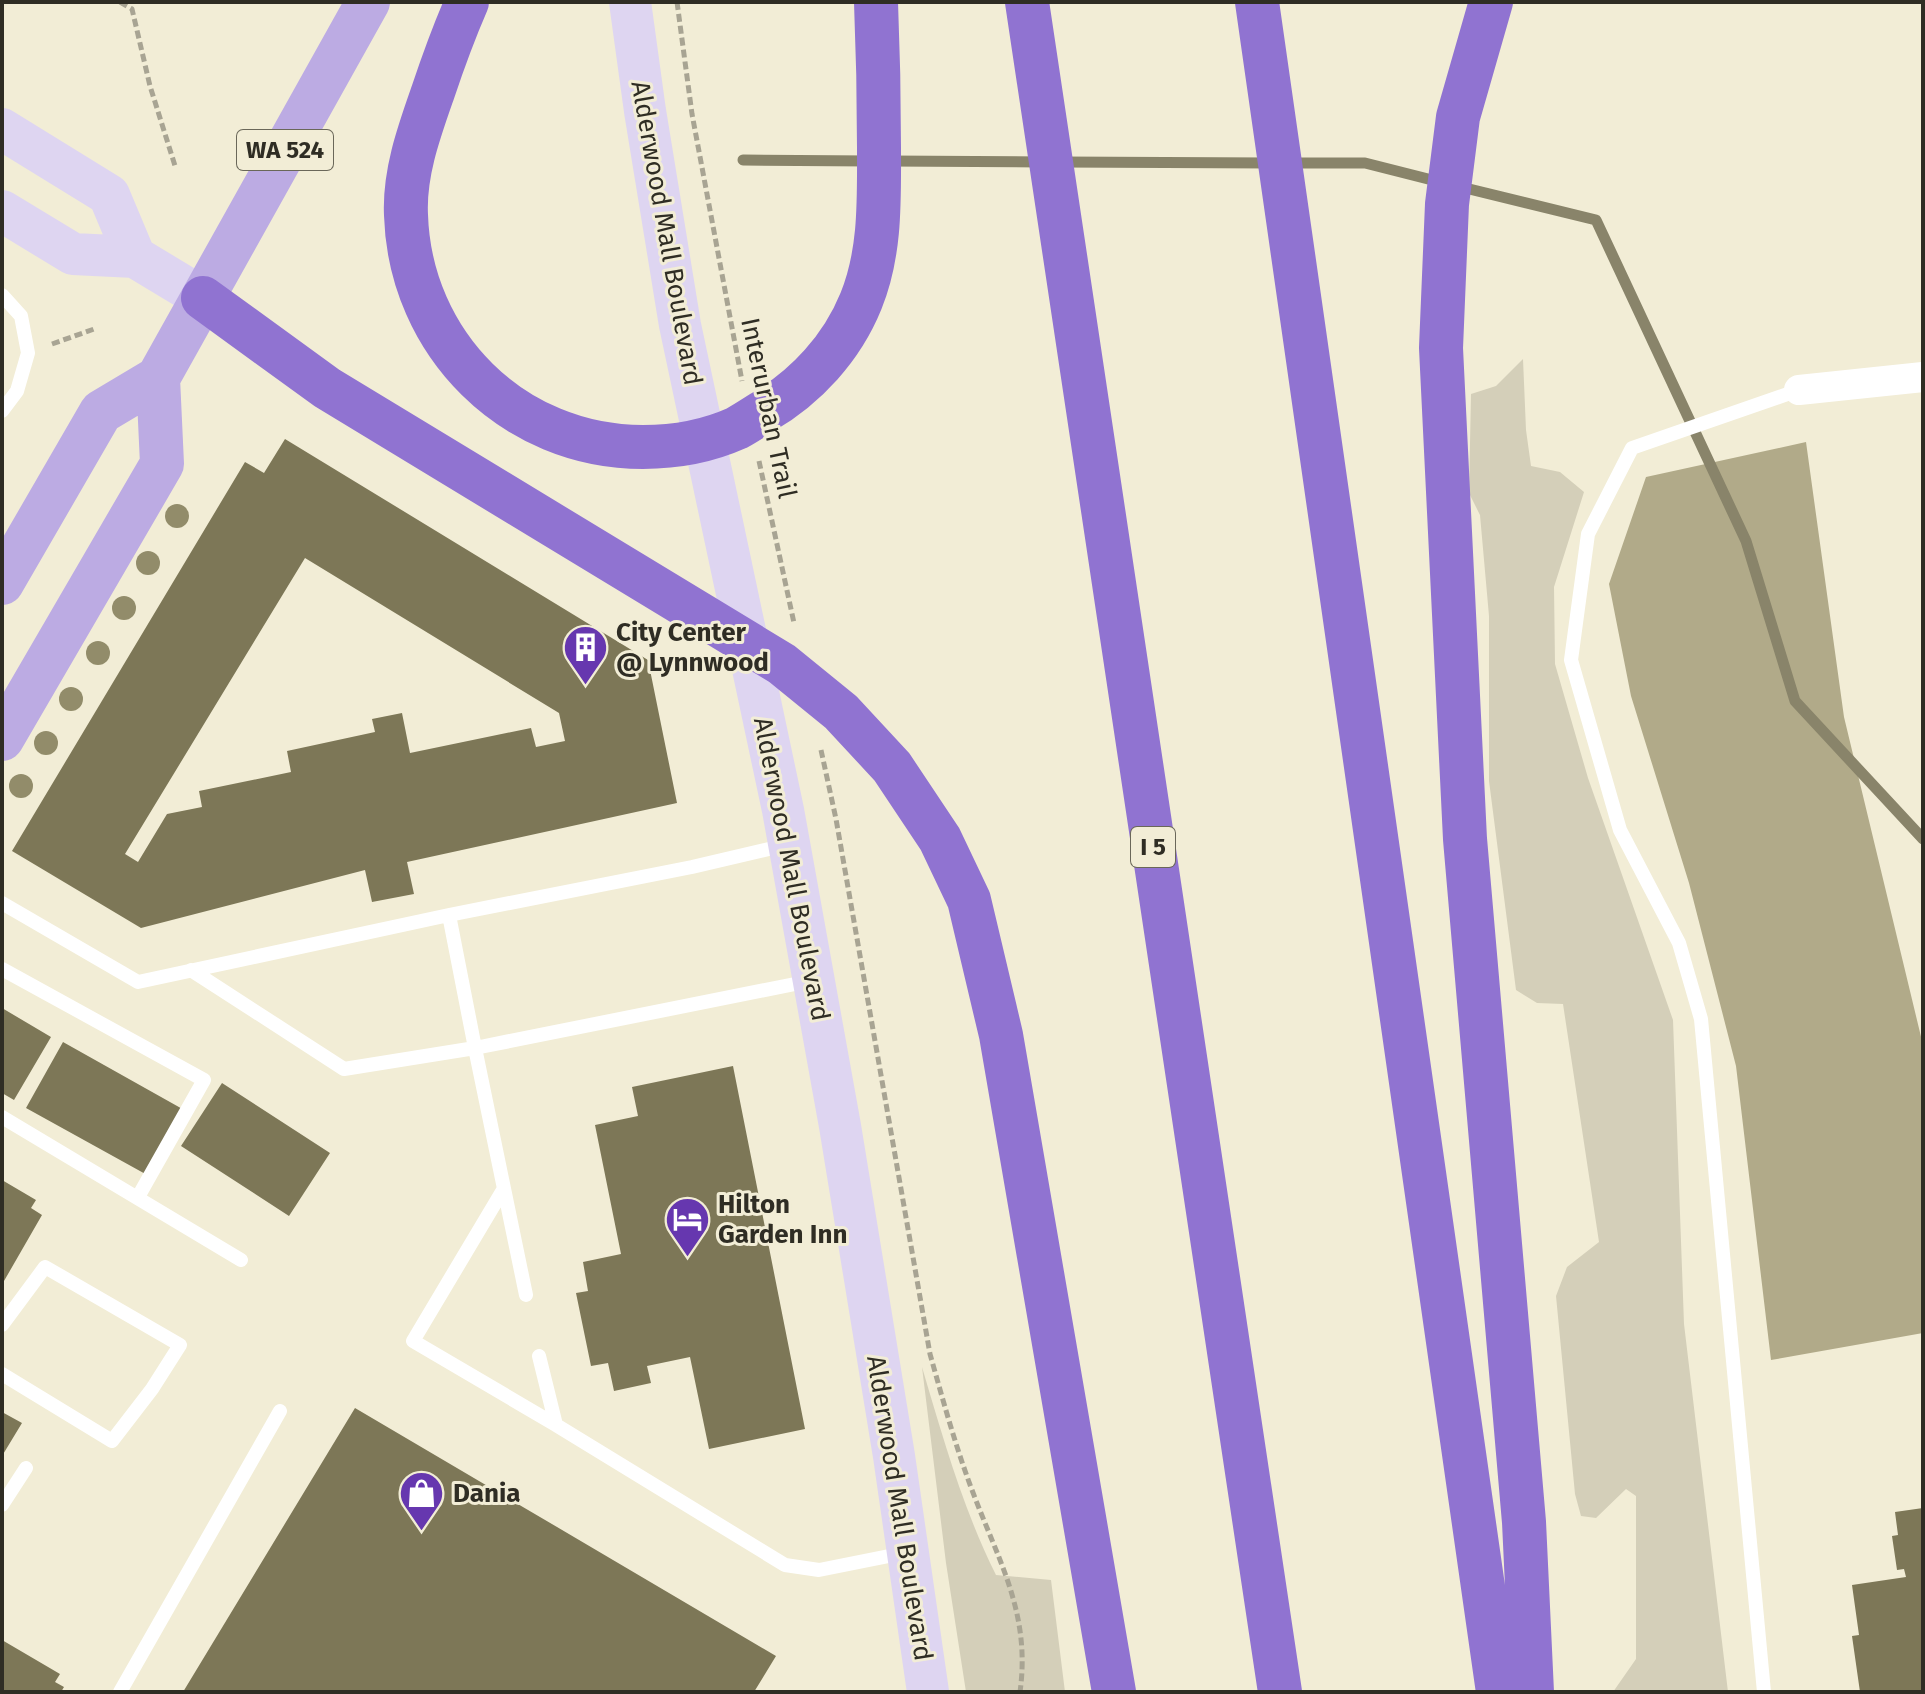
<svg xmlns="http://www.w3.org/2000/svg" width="1925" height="1694" font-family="'Fira Sans',sans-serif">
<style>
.green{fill:#d4cfb9}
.forest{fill:#b1aa89}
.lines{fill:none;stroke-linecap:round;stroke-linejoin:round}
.stream{stroke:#89846a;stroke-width:11}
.building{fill:#7d7757;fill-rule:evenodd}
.path{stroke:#a8a493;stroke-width:5;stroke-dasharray:8 4;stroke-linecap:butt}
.lane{stroke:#fff;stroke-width:14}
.street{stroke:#fff;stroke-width:30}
.secondary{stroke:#ded5f1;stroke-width:42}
.primary{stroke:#bcabe3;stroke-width:44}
.highway{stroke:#9073d1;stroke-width:44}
.tree{fill:#928c6a}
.labels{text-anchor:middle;stroke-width:6;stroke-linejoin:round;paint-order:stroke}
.shield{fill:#f2edd6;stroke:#6a6759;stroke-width:2}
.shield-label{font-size:24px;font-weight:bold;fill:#2f2d24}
.street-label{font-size:26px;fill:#2f2d24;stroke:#f2edd6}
.poi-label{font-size:26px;font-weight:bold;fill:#2f2d24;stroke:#f2edd6;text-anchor:start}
</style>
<rect width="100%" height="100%" fill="#f2edd6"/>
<path class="green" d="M1523 359 1526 430 1531 466 1560 472 1584 492 1554 587 1555 664 1588 778 1673 1020 1684 1324 1728 1692H1613L1636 1659V1496L1626 1489 1596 1518 1581 1516 1575 1494 1556 1296 1567 1267 1599 1242 1563 1004 1537 1003 1516 990 1489 781V616L1480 515 1469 493 1471 394 1496 386Z
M922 1367C943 1438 963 1509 996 1575L1051 1580 1065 1692H966L946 1563Z"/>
<path class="forest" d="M1806 442 1844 717 1923 1045V1333L1771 1360 1736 1066 1689 883 1631 696 1609 584 1646 477Z"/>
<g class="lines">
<path class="stream" d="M743 160 870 161
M888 161 1042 162
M1060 162 1270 163
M1288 163H1365L1440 182
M1457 186 1596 220 1746 541 1795 701 1923 839"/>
</g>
<path class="building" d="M285 439 648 660 677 803 407 862 414 894 372 902 365 870 141 928 12 851 245 462 264 473ZM305 558 559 713 565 741 536 747 531 728 410 753 402 713 372 719 375 732 287 751 291 772 199 791 202 807 167 814 138 862 125 854Z
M2 1008 51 1037 14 1100 2 1093Z
M63 1042 186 1111 149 1176 26 1108Z
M733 1066 805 1429 709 1449 690 1357 647 1366 651 1383 614 1391 608 1363 591 1366 576 1293 588 1291 583 1262 621 1254 595 1125 638 1116 632 1087Z
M222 1083 330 1153 289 1216 181 1146Z
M2 1180 36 1200 31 1208 42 1215 4 1281 2 1280Z
M355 1408 776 1656 754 1692H183Z
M2 1412 22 1423 2 1456Z
M1923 1508V1692H1860L1852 1636 1859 1635 1852 1585 1906 1577 1904 1569 1897 1570 1892 1536 1898 1535 1895 1512Z
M2 1640 60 1674 55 1682 64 1687 61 1692H2Z"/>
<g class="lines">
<path class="path" d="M120 2 132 9 150 86 176 169
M677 2 692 114 742 381
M52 344 97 328
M759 461 794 623
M821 750 836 819 930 1354C943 1400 955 1445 972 1490 998 1560 1031 1613 1020 1692"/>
<path class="lane" d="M2 295 21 316 28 353 17 391 2 411
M2 903 138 982 449 915 692 867 786 845
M2 969 204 1080 138 1197
M191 970 344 1069 475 1048 449 915
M2 1117 241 1260
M503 1190 413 1341 556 1425
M526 1295 475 1048 810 981
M2 1325 45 1267 180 1345 152 1389 112 1441 2 1374
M539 1356 556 1425 785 1565 819 1570 904 1553
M2 1505 26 1468
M120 1692 280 1411
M1764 1692 1701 1019 1679 943 1620 830 1571 660 1588 534 1632 448 1799 390"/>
<path class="street" d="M1799 390 1923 377"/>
<path class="secondary" d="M630 2 645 111 680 325 783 810 840 1126 894 1456 928 1692
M2 129 109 195 135 257
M2 211 73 254 135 257 203 298"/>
<path class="primary" d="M2 583 101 412 158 378
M2 739 162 464 158 378 368 2"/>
<path class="highway" d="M467 2C454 32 443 62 433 92 419 132 404 173 406 215 410 344 513 447 643 447 675 447 708 441 737 428 746 423 755 417 763 412 806 387 842 348 861 301 881 252 879 199 879 147 879 98 878 50 876 2
M1027 2 1280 1692
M1257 2 1498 1692
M1491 2 1458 117 1447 204 1441 348 1465 839 1524 1522 1532 1692
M203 298 327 388 782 664 841 712 892 767 940 839 969 900 1001 1035 1114 1692"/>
</g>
<g class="tree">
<circle cx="177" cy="516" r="12"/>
<circle cx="148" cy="563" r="12"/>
<circle cx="124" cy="608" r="12"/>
<circle cx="98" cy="653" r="12"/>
<circle cx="71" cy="699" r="12"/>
<circle cx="46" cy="743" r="12"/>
<circle cx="21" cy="786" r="12"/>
</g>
<defs>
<symbol id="building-pin" viewBox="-11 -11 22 30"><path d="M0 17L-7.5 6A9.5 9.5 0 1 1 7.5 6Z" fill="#6637af" stroke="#f2edd6"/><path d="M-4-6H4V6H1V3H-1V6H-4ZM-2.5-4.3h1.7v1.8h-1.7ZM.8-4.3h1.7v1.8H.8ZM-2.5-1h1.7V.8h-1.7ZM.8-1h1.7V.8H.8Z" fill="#fff"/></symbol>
<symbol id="hotel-pin" viewBox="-11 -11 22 30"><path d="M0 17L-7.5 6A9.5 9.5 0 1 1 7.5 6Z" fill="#6637af" stroke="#f2edd6"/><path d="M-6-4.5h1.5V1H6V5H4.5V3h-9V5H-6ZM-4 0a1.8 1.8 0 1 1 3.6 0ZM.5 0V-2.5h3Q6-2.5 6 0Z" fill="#fff"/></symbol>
<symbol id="shop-pin" viewBox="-11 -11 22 30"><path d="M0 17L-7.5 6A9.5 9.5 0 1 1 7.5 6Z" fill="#6637af" stroke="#f2edd6"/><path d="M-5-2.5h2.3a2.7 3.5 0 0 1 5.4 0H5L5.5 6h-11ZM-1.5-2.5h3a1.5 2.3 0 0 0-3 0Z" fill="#fff"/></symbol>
</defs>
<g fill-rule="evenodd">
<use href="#building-pin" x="560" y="622" width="51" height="69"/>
<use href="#hotel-pin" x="662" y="1194" width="51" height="69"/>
<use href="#shop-pin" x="396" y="1468" width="51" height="69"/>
</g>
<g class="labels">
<g class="shield">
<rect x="237" y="130" width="96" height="40" rx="6"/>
<rect x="1131" y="827" width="44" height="40" rx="6"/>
</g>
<g class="shield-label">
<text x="285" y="158">WA 524</text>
<text x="1153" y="855">I 5</text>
</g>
<g class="street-label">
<text transform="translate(667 233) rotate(80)" y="9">Alderwood Mall Boulevard</text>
<text transform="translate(769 408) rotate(78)" y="9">Interurban Trail</text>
<text transform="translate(792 869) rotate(79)" y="9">Alderwood Mall Boulevard</text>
<text transform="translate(900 1508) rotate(81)" y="9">Alderwood Mall Boulevard</text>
</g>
<g class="poi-label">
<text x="616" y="641">City Center<tspan x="616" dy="30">@ Lynnwood</tspan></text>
<text x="718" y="1213">Hilton<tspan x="718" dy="30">Garden Inn</tspan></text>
<text x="453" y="1502">Dania</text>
</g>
</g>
<rect width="1925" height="1694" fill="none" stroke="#2f2d24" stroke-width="8"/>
</svg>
